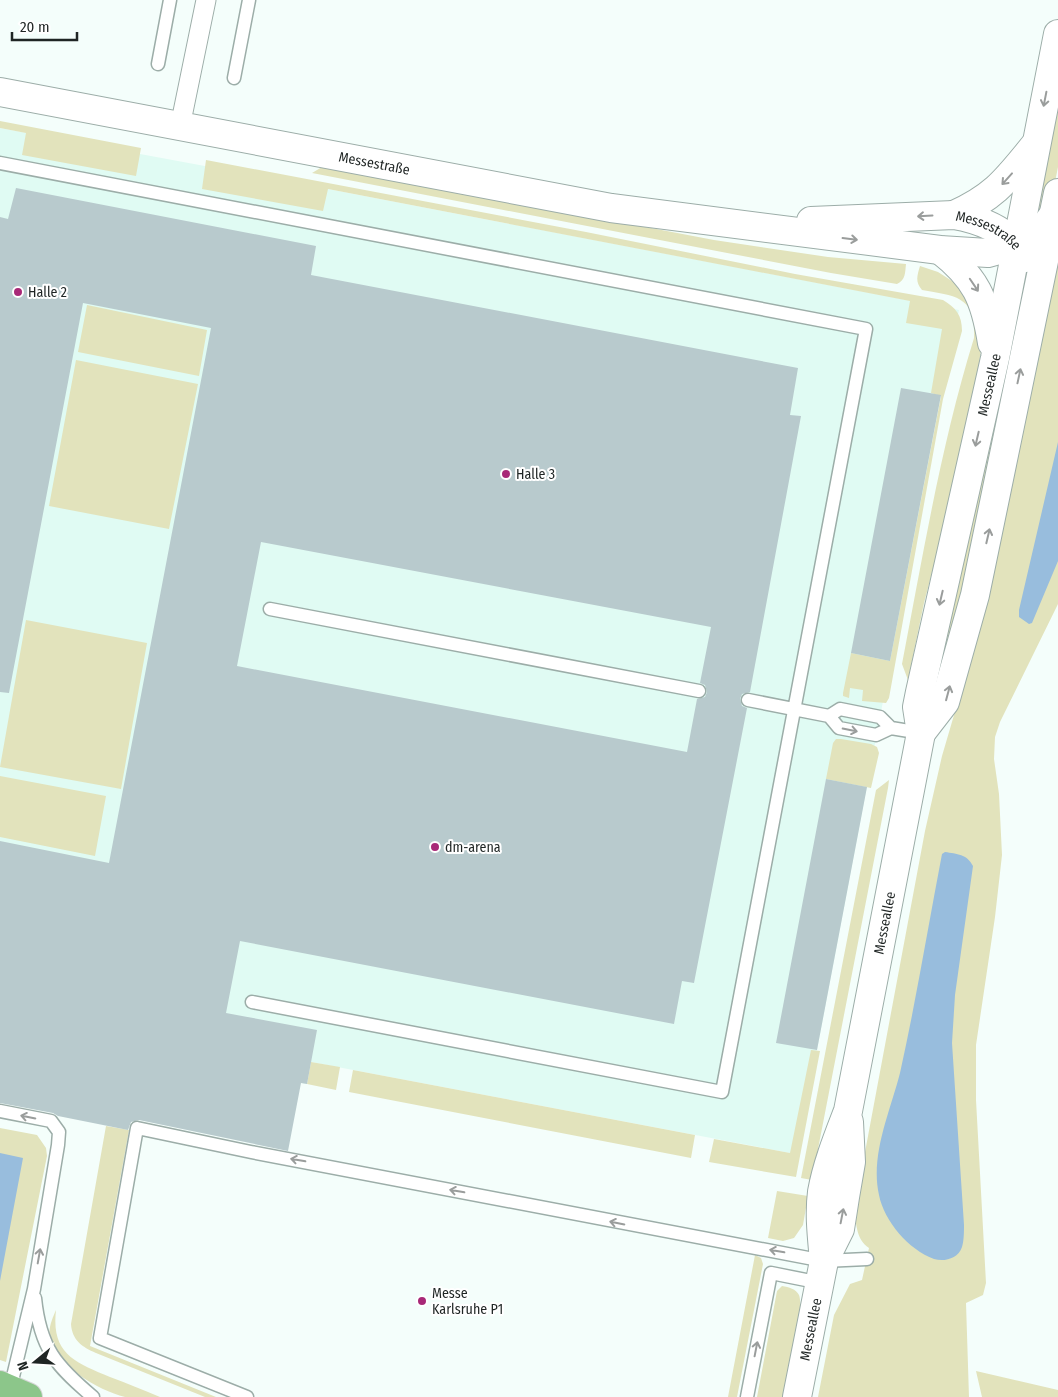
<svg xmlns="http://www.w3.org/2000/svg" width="1058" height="1397" font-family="'Fira Sans Condensed',sans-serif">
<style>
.built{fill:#e0fbf3}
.green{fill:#e2e3bc}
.water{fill:#98bddd}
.building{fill:#b8cacd;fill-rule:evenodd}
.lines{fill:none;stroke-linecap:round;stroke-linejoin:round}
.service-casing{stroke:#9cada8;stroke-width:15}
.pedestrian-casing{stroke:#9cada8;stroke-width:21}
.tertiary-casing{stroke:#9cada8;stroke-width:30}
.primary-casing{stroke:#d7d8d8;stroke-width:30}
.service{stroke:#fff;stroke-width:12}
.pedestrian{stroke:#fff;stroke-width:19}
.tertiary{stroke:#fff;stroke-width:28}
.primary{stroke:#8cc68a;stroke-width:28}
.oneway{stroke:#9a9d9c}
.poi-dot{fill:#a82877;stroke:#fff;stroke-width:2}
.labels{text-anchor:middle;stroke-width:4;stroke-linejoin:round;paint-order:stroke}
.street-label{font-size:14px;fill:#1f2524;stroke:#fff}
.poi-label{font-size:14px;fill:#1f2524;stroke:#fff;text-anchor:start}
</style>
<rect width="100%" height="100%" fill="#f4fefb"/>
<path class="built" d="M0 128 328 189 959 310 941 395 817 1050 795 1154 311 1062 307 1084 0 1025Z"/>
<path class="green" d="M1058 87V167L1055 182 1034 226Z
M0 121 141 148 136 176 22 155 26 133 0 128Z
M206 160 586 232 795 274 943 300C956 308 962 315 962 331L943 399 889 698 886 703 862 701 863 690 850 688 849 698 843 696V693L851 653 890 661 941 396 931 393 942 329 906 323 910 301 328 189 323 211 202 189Z
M322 167 347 170 714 240 828 257 906 264C905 272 906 280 897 284L831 273 312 173Z
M1058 238V604L1000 722 995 737 994 759 999 794 1002 855 995 917 976 1045V1100L986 1283 983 1295 966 1303 969 1397H818L834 1315 850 1284 862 1280 869 1248C856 1239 857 1226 854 1211L925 831 942 756 981 623Z
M920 266 938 272 963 288 983 334 978 372 945 522 924 603 908 680 902 664C923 555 941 445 974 338 976 296 956 296 922 290 915 282 917 276 920 266Z
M1022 289 998 423 953 631 927 711Z
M87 305 207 330 199 376 78 352Z
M76 360 198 384 169 529 49 506Z
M26 620 147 643 121 789 0 767Z
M836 739H841L871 744 877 747 879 753 871 788 826 779 833 743Z
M0 776 106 796 95 856 0 837Z
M889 780 888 788 812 1180 801 1178 876 790Z
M811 1050 820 1051 796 1177 709 1162 714 1139 790 1153Z
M311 1062 340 1067 336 1090 307 1084Z
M353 1070 695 1135 691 1158 349 1092Z
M106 1126 129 1130 90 1346 216 1397H205L96 1353C82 1347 72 1340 71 1324Z
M0 1128 37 1135 46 1148 47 1156 6 1362 0 1360Z
M777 1191 808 1196 803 1225 794 1238 783 1241 768 1238Z
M755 1255 761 1258 763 1264 737 1397H728Z
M782 1286C789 1287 796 1289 799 1295 805 1311 787 1378 783 1397H757L777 1291Z
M56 1310C51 1354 75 1362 110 1377 127 1383 143 1390 160 1397 149 1397 136 1397 125 1397 97 1390 57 1366 50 1336 48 1328 53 1317 56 1310Z
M976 1371 1058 1390V1397H982Z"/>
<path class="water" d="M1058 442V561L1032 623 1029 624 1019 617V610Z
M945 852C957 854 967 854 973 866L955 995 952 1043 964 1225C964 1231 964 1241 962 1247 958 1259 944 1262 934 1259 909 1250 884 1221 879 1195 870 1155 890 1112 900 1073 916 1001 928 927 942 854Z
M0 1153 23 1158 0 1281Z"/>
<path class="building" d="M16 188 316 246 311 275 798 368 790 415 801 416 750 692 742 694 740 699 742 706 747 708 694 983 682 981 674 1024 240 941 226 1013 317 1030 307 1084 301 1083 288 1151 139 1120 131 1122 128 1130 58 1116 53 1113 0 1103V841L109 863 211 328 83 303 9 693 0 692V217L8 219ZM261 542 711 627 700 683 705 685 707 692 705 697 697 699 687 752 237 666Z
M901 388 941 395 890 661 851 653Z
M826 779 867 787 817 1050 776 1043Z"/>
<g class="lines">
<defs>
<path id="service" d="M158 64 170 0
M234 78 249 0
M0 163 866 329 722 1092 252 1002
M270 609 699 691
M748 700 829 716 839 728 876 735 891 728
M829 716 840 709 880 717 891 728 921 733
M0 1111 51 1121 59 1132 58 1145 34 1289 10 1389
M35 1298C40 1348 56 1366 93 1397
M247 1397 100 1338 137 1128 251 1152 824 1261 867 1259
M747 1397 771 1273 821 1283"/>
<path id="pedestrian" d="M183 112 206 0"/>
<g id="tertiary">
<path id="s1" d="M0 92 611 208 940 250 988 253 1017 245 1043 229 1054 214"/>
<path d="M954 215C996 196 1007 179 1035 145"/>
<path id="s2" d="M811 221 954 215C983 220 1010 231 1026 258"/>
<path d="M940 250C976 278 985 299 992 343"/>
<path d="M921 733 945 702 975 595 1058 193"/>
<path id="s3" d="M824 1261C822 1238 819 1215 822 1192 827 1164 838 1137 848 1111L921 733 917 707 920 692 995 358 1058 34"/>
<path id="s4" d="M797 1397 824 1261 840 1229 845 1197 851 1162 849 1122"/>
</g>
<path id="primary" d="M0 1385 28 1397"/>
</defs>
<use href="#service" class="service-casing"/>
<use href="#pedestrian" class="pedestrian-casing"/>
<use href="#tertiary" class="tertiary-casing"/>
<use href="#primary" class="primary-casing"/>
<use href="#service" class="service"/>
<use href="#pedestrian" class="pedestrian"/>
<use href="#tertiary" class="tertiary"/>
<use href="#primary" class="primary"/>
</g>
<defs><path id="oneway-shaft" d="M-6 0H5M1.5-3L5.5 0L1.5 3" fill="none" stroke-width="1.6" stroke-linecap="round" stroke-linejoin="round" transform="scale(1.25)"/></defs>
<g class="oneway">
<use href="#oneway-shaft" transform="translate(1045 99) rotate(101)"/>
<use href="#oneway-shaft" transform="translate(1007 179) rotate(132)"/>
<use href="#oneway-shaft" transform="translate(925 216) rotate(177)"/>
<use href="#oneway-shaft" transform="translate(850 239) rotate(7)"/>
<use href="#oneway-shaft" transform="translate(974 285) rotate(56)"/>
<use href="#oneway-shaft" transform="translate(1019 376) rotate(-78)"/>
<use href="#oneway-shaft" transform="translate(977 439) rotate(103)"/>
<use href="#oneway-shaft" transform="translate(988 536) rotate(-77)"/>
<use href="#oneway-shaft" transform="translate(941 598) rotate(103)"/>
<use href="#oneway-shaft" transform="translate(948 693) rotate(-75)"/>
<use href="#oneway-shaft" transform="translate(850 730) rotate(11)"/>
<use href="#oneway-shaft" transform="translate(28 1117) rotate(-169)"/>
<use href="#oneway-shaft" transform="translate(298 1160) rotate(-170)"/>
<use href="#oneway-shaft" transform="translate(457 1191) rotate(-170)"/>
<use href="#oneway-shaft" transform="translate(842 1216) rotate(-79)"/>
<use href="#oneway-shaft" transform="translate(617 1223) rotate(-169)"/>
<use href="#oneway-shaft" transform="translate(777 1251) rotate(-170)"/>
<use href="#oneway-shaft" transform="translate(39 1256) rotate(-80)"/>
<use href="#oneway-shaft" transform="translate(756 1349) rotate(-79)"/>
</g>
<g class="poi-dot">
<circle cx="18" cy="292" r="5"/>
<circle cx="506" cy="474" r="5"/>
<circle cx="435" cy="847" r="5"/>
<circle cx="422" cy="1301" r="5"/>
</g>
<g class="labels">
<g class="street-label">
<text dy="5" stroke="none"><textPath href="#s1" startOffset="381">Messestraße</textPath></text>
<text dy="5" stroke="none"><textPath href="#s2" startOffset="181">Messestraße</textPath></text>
<text dy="5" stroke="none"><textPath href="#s3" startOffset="896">Messeallee</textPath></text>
<text dy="5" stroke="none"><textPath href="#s3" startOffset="346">Messeallee</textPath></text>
<text dy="5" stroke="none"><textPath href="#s4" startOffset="69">Messeallee</textPath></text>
</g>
<g class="poi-label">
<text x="28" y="297">Halle 2</text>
<text x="516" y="479">Halle 3</text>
<text x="445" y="852">dm-arena</text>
<text x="432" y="1298">Messe<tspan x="432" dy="16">Karlsruhe P1</tspan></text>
</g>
</g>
<g transform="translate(35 1362) rotate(252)" stroke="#ffffff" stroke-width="4" paint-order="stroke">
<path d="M0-4L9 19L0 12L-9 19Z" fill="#1f2524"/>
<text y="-8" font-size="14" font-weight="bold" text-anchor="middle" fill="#1f2524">N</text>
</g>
<path d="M12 32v8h65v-8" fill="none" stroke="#1f2524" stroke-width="2.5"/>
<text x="20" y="32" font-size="15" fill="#1f2524" stroke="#ffffff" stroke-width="4" paint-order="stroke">20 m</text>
</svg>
